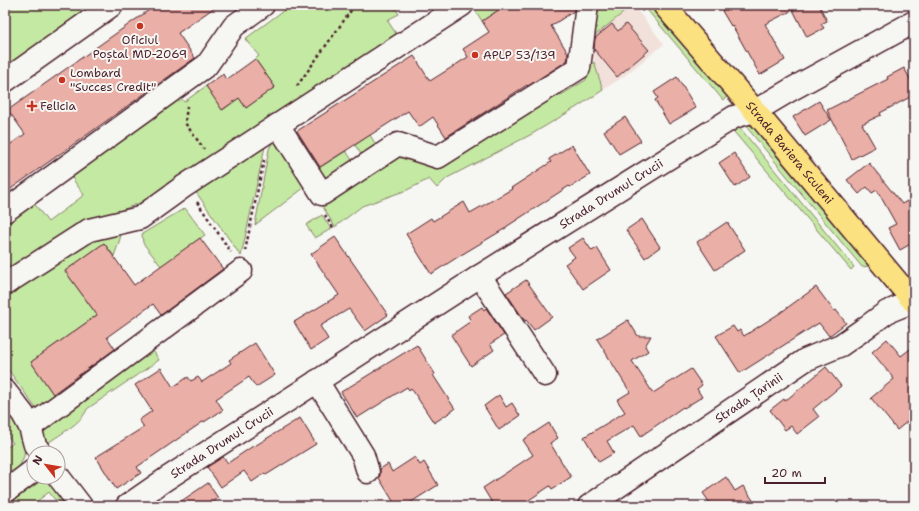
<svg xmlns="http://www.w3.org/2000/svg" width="919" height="511" font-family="'Shantell Sans',sans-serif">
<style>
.built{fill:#f2e1db}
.green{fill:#c4e9a3;stroke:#878467}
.building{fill:#eaafa6;stroke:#4a1f2b}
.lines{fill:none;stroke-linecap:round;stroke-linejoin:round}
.minor-casing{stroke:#4a1f2b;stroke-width:25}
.major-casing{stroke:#4a1f2b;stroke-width:25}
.path{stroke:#4a1f2b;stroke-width:2.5;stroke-dasharray:3 3;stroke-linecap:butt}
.minor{stroke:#f6f6f2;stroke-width:22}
.major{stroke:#fbe180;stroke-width:22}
.poi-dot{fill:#c8321e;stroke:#f6f6f2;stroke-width:1.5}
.labels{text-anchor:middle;stroke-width:4;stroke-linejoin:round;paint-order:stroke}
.poi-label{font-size:12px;fill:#4a1f2b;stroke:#f6f6f2;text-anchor:start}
.street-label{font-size:12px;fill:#4a1f2b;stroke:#f6f6f2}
</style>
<rect width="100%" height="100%" fill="#f6f6f2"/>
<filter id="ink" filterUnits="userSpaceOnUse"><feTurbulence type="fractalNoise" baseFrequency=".025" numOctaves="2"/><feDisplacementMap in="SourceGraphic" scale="8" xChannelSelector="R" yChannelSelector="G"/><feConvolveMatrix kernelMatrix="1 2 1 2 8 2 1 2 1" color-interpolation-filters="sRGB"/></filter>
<g filter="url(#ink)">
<path class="built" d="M633 5 664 44 623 77 603 90 588 41Z"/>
<path class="green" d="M5 5H96L5 70Z
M291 5H393L399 14 387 20 397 35 203 164 140 203 91 222 5 278V223L33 202 48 222 84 195 70 175 177 93 184 102 206 86 223 110 239 98 246 108 275 87 255 59 259 56 245 39Z
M477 5H506L482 21 473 7Z
M593 5H633L588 41Z
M643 5H651L728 96 723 100Z
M594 62 603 90 577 107 532 134 447 178 437 188 429 179 407 190 362 206 335 227 323 207 324 201 396 156H402L433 168 556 88 561 95 586 80 589 66Z
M744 124H748L753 127 869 266 862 267Z
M740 128 854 267 851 270 734 132 735 129Z
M370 135 376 145V152L365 160 355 145Z
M274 139 309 184 255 225 269 149Z
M266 142 241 256 193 188Z
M346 151 356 166 327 183 316 170Z
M185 208 205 235 161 266 143 243 142 234Z
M322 215 331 229 315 238 306 225Z
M117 232 121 235 119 242 114 256 104 243 65 271 97 315 31 362 58 401 37 410 5 365V292L88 237Z
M152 349 159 360 87 409C82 423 60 434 48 443L55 453H50L39 435 41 429Z
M9 413 22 433 25 445 24 456 19 468 5 484V449L13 443 5 432V416Z
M45 478 49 480 69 506H62L57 499 55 500 49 492 31 506H5Z"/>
<path class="building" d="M156 5H218L178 33 195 58 5 193V148L25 134 8 110Z
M506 5H574V11L551 26 568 53 567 61 528 86 527 85 446 137 433 117 419 127 408 111 320 167 297 131 414 56 430 81 468 57 463 49 489 32 482 21Z
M732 5H819L827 21 821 24 824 28 807 37 793 10 765 24 785 60 760 75 732 25 731 26 722 11Z
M612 24 618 31 626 24 649 50 617 77 594 49 595 38Z
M255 59 275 87 246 108 239 98 222 110 206 86 223 74 226 80Z
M904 68 914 86V95L880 113 881 115 862 124 875 147 852 159 827 110 888 79 887 77Z
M677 77 696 108 669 124 655 100 658 98 654 92Z
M819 101 831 120 805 136 793 117Z
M625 117 641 141 619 154 604 131Z
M572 145 590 175 570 187 569 186 506 227V228L461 255 431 274 406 234 431 218 433 221 464 202 470 213 512 189 511 188 551 162 549 159Z
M734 153 750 177 735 187 719 163Z
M869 163 902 204 914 197V242L900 250 888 228 896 224 877 190 872 193 867 187 859 194 847 180Z
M642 219 660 247 645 258 626 230Z
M727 222 745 250 715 270 697 242Z
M335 237 362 276H361L388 315 365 331 349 309 320 326 328 339 311 350 294 322 339 295 311 254Z
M200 238 223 269 161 315 153 304 107 337 115 349 53 394 31 362 97 315 65 271 104 243 134 285Z
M583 238 592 251 597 248 611 270 583 289 565 264 575 257 568 248Z
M526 280 552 317 534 330 526 320 525 321 506 293Z
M816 287 834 311 836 310 846 323 829 336 819 323 814 326 740 373 716 336 733 326 737 332 740 330 744 336 780 313Z
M482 307 484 310 486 308 504 335 490 344 494 350 471 366 451 335 471 321 468 316Z
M628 320 638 336H651L645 346 648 351 632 361 653 393 691 369 702 385 697 389 702 397 684 408 683 407 641 436 634 425 607 441 614 453 599 462 584 437 625 412 617 400 630 392 597 339Z
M887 339 901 356 914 346V416L897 430 871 398 894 379 872 352Z
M255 343 275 375 256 387 249 377 216 399 223 410 204 422V421L137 467 141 473 116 489 96 457 144 427 139 420 152 411 135 385 161 368 173 387 188 377 191 381 198 377 202 382 231 363 229 360Z
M417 345 435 374 433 375 455 409 434 423 411 388 409 390 407 387 357 418 341 392Z
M826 367 841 386 813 409 819 417 797 434 791 426 785 430 770 410 784 399 785 401Z
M499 395 506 407 512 403 520 416 499 430 484 406Z
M300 418 316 444 266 475 265 473 252 482 244 471 221 487 207 467 223 457 228 463 253 446V447Z
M549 423 558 438 550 443 571 477 552 489 550 486 520 506H494L483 488 533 455 523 440Z
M415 457 420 465 424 462 438 485 405 506H396L379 478 380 475V469L388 464 392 472Z
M726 477 735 491 743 486 757 506H712L703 493Z
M208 483 218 498 214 500 218 506H174Z"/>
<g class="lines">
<defs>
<g id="minor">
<path d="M5 81 112 5"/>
<path d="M278 125 322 194 398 144 438 157 579 68 587 5"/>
<path d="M5 211 207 65 234 26 263 5"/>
<path d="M480 276 545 375"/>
<path d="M5 284 89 230 140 218 183 187 462 5"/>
<path d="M317 381 363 455 368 472"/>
<path d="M5 391 23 414 30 427 35 445 41 453"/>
<path d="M30 427 241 271"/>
<path d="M58 476 81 506"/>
<path d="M5 492 34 470"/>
<path id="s1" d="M127 506 166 479 480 276 734 117 755 111 792 89 914 22"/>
<path id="s2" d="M589 506 805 360 841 345 861 331 887 312 914 301"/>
</g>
<g id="major">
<path id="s3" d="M664 5 755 111 914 302"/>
</g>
</defs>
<use href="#minor" class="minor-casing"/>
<use href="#major" class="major-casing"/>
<path class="path" d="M638 5 643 11
M297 86 355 5
M187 106 185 123 204 149
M197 202 231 252
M325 215 333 228
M245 251 264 160
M909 326 914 332"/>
<use href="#minor" class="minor"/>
<use href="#major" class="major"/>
</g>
</g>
<g class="poi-dot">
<circle cx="140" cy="26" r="4"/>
<circle cx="475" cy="55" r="4"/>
<circle cx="62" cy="80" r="4"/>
<path d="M30 100h4v4h4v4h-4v4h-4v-4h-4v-4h4z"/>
</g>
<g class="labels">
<g class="poi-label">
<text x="140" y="44" text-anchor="middle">Oficiul<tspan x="140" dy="14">Poștal MD-2069</tspan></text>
<text x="483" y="59">APLP 53/139</text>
<text x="70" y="77">Lombard<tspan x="70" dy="14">"Succes Credit"</tspan></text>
<text x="40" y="110">Felicia</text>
</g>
<g class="street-label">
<text dy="4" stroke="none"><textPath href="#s3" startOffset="194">Strada Bariera Sculeni</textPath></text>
<text dy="4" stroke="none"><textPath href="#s1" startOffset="576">Strada Drumul Crucii</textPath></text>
<text dy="4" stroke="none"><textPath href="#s2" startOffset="193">Strada Țarinii</textPath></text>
<text dy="4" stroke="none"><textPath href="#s1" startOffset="114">Strada Drumul Crucii</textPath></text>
</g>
</g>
<rect width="919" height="511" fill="none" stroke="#f6f6f2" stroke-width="20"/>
<rect x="10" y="10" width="899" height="491" fill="none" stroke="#4a1f2b" stroke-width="1.5" filter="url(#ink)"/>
<g transform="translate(46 465) rotate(301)"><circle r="19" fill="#f6f6f2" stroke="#b1a0a2"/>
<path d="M0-3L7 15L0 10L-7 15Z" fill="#c8321e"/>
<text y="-6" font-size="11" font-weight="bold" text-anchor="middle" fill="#4a1f2b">N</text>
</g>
<path d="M765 477v6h60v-6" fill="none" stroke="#4a1f2b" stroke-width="2"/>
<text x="771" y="477" font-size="12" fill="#4a1f2b" stroke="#f6f6f2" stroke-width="3" paint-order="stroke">20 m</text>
</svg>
